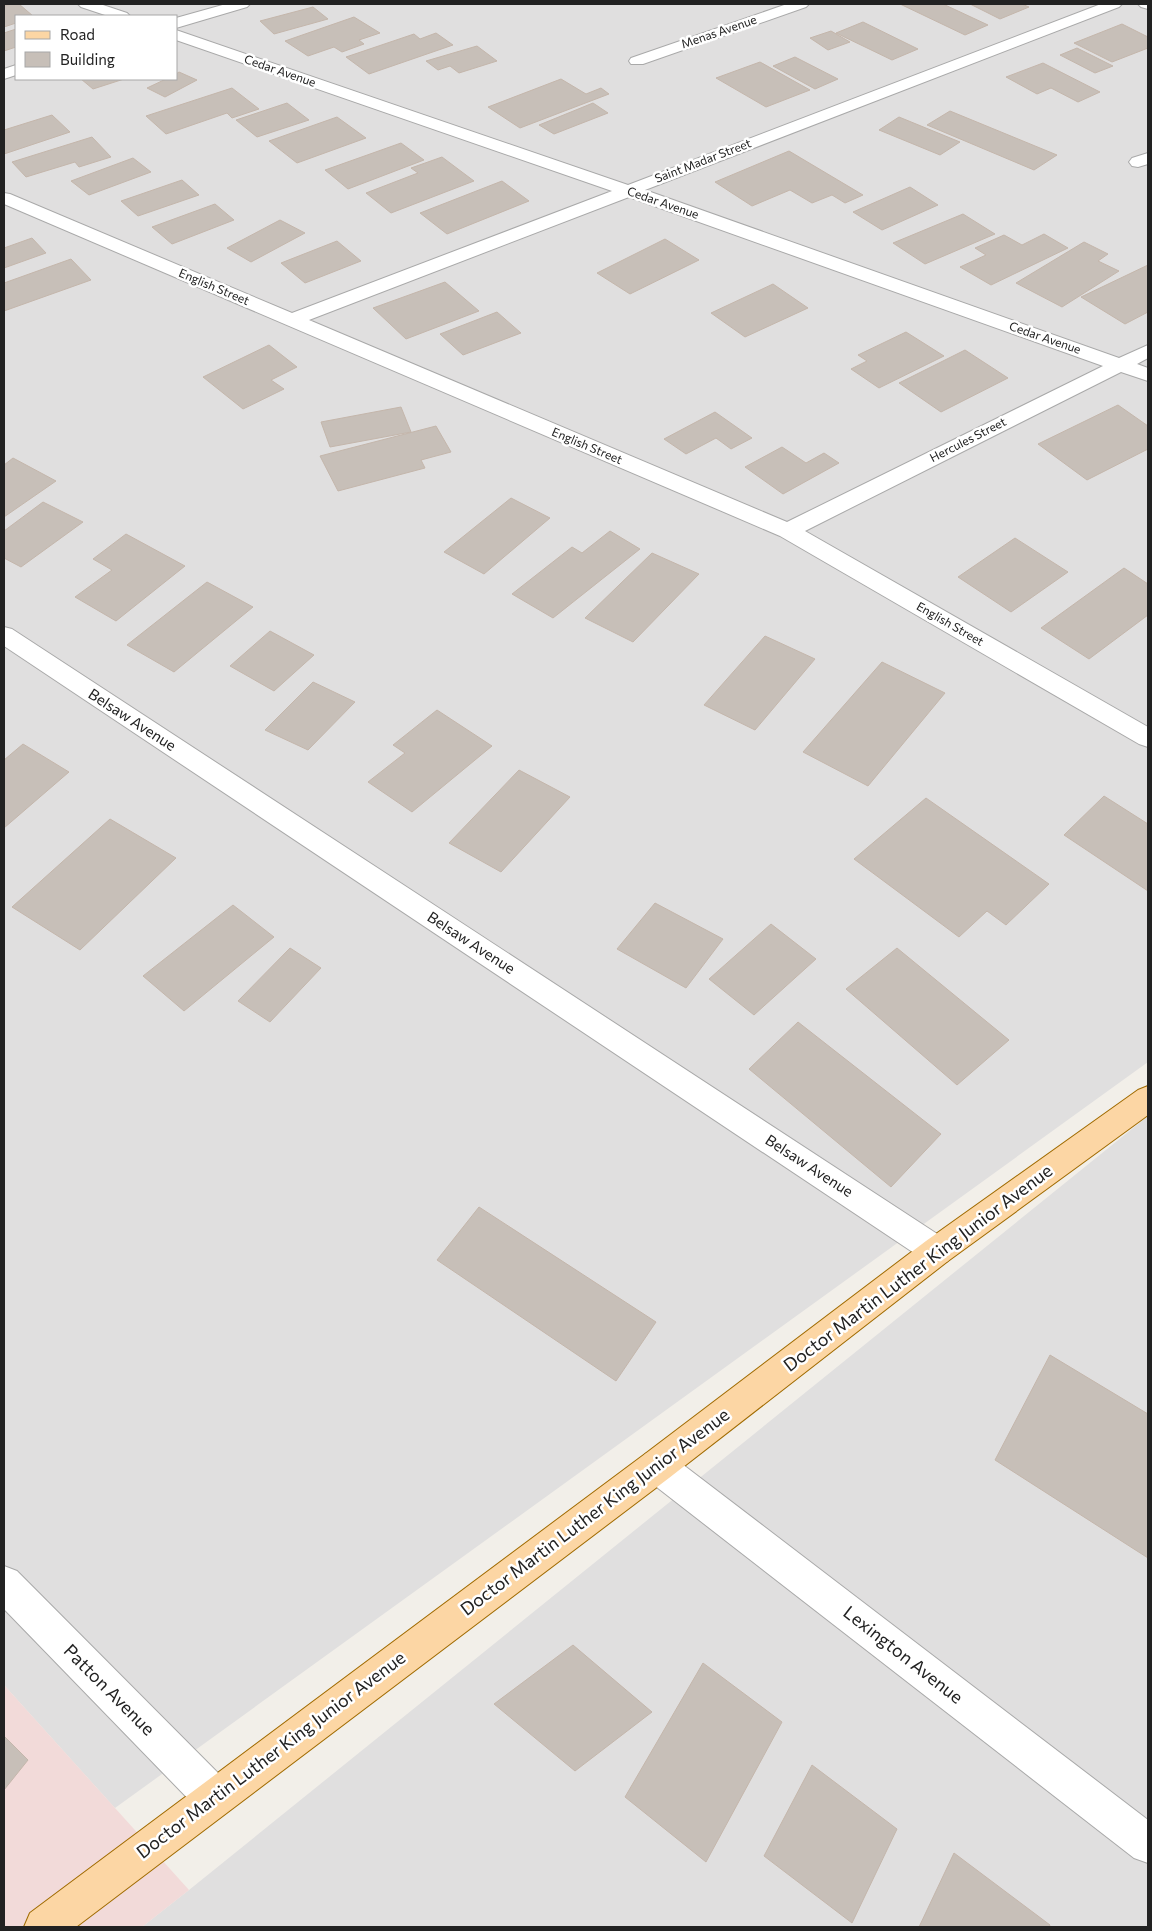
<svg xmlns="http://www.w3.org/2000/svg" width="1152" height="1931" font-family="Commissioner,sans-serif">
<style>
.residential{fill:#e0dfdf;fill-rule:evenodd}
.commercial{fill:#f2dad9}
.building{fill:#c7bfb8;stroke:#c4b6ab}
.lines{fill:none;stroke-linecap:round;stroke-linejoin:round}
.minor-casing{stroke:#a9a9a9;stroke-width:2}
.major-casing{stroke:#a06b00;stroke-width:2}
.minor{fill:#fff;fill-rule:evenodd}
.major{fill:#fcd6a4;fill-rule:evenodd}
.labels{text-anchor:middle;stroke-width:5;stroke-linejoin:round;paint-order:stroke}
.far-street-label{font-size:12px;fill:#222;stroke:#fff}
.street-label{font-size:15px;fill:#222;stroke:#fff}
.near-street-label{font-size:18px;fill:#222;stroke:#fff}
</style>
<rect width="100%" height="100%" fill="#f2efe9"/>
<path class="residential" d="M4 4H1148V1062L115 1808 4 1685ZM16 16H176V79H16Z
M1148 1116V1927H142L189 1890Z"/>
<path class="commercial" d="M4 1685 189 1890 142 1927H4Z"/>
<path class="building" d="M12 4H19L33 16H16V23L4 27V6Z
M900 4H943L988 25 965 35Z
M970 4H1022L1029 7 1000 19Z
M313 7 328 19 274 34 260 21Z
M354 17 380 33 359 40 364 44 342 52 334 47 308 56 285 41Z
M863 22 918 49 892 60 836 33Z
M1122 24 1148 37V48L1112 62 1074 43Z
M16 29V47L4 51V33Z
M831 31 850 42 828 50 810 38Z
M436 33 453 45 369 74 346 57 414 34 420 39Z
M477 46 497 61 459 73 450 66 438 70 426 61Z
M1077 48 1113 66 1095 73 1060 55Z
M795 57 838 79 815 89 773 66Z
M760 62 810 90 766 107 716 78Z
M1043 63 1100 92 1078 102 1051 88 1037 94 1006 77Z
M179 72 197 80 165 97 147 88 166 79H176V74Z
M81 79H124L93 89Z
M561 79 586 94 601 88 609 94 520 128 488 107Z
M232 88 259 109 232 118 227 113 166 134 146 116Z
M287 103 309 120 257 137 236 120Z
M593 103 608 113 554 134 539 125Z
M950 111 1057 155 1034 170 927 125Z
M52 115 70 132 4 154V130Z
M337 117 366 138 297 163 269 141Z
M899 117 960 142 940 155 879 130Z
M92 137 111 157 79 167 75 162 26 177 12 162Z
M401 143 424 160 348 189 325 170Z
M789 151 863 195 845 203 832 195 812 203 790 190 752 206 715 182Z
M442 157 474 181 391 213 366 193 418 173 411 168Z
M133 158 151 172 89 195 71 181Z
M182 180 199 195 138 216 121 201Z
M502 181 529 201 447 234 420 213Z
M910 187 938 205 882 230 853 212Z
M215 204 234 220 172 244 152 227Z
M963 214 995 234 925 264 893 243Z
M280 220 305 233 251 262 227 248Z
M1044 234 1068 248 991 285 960 267 986 255 975 248 1004 235 1022 245Z
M32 238 46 253 4 268V248Z
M665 239 699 260 630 294 597 273Z
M337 241 361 261 305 283 281 263Z
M1084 242 1108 254 1098 261 1119 271 1062 307 1016 283Z
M71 259 91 280 4 311V283Z
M1148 265V312L1125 324 1081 297Z
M445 282 479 311 406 339 373 308Z
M773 284 808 308 745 337 711 313Z
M497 312 521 333 463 355 440 334Z
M906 332 944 356 879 388 851 369 867 361 858 355Z
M269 345 297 367 271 380 284 389 243 409 203 377Z
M965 350 1008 378 941 412 899 383Z
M1118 405 1148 426V449L1087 480 1038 444Z
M401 407 411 432 330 447 321 422Z
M715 412 752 438 731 449 716 438 686 454 664 439Z
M436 426 451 452 421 460 425 468 338 491 320 456Z
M782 447 806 463 824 453 839 463 783 494 745 467Z
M13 458 56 481 4 517V465Z
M511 498 550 518 484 574 444 552Z
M43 502 83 522 21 567 4 558V531Z
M610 531 640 549 553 618 512 594 572 547 582 553Z
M126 534 185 566 116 621 75 597 112 570 93 559Z
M1015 538 1068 572 1011 612 958 577Z
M652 553 699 574 633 642 585 618Z
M1124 568 1148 584V615L1089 659 1041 628Z
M207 582 253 607 174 672 127 645Z
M270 631 314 655 274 691 230 666Z
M765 636 815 659 755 730 704 705Z
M882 662 945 693 868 786 803 752Z
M313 682 355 702 308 750 265 730Z
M437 710 492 746 412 812 368 782 405 753 393 745Z
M23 744 69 772 4 828V760Z
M519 770 570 797 501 872 449 843Z
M1104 796 1148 824V891L1064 835Z
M926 798 1049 884 1006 925 987 911 959 937 854 859Z
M110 819 176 858 80 950 12 907Z
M655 903 723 939 686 988 617 949Z
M233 905 274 937 184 1011 143 976Z
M771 924 816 959 754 1015 709 979Z
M290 948 321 968 270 1022 238 1001Z
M897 948 1009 1040 957 1085 846 989Z
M798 1022 941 1134 891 1187 749 1069Z
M479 1207 656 1322 616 1381 437 1260Z
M1050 1355 1148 1414V1558L995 1460Z
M573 1645 652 1712 575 1771 494 1704Z
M703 1663 782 1722 706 1862 625 1797Z
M4 1736 28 1760 4 1790Z
M812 1765 897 1829 852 1923 764 1856Z
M954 1853 1050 1925 1049 1927H919Z"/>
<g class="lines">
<defs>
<path id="minor" d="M78 4H100L127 13 130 16H108L81 7Z
M226 4H250L247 7 176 28V18Z
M787 4H809L806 7 643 64H631L629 61 631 58Z
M1101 4H1122L1119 7 645 190 1119 358 1148 345V358L1137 364 1148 368V381L1121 372 805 531 1148 727V747L1139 744 780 536 4 204V193L10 194 292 313 612 191 176 40V30L628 185ZM629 197 1103 366 787 522 309 320Z
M1138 4H1148V9L1141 7Z
M16 65V75L4 79V69Z
M1148 153V164L1138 167 1132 166 1129 162 1132 158Z
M4 627 12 629 948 1241 953 1251 948 1261 937 1266 926 1261 4 646Z
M657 1449 669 1454 1148 1820V1863L1134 1858 645 1478 640 1466 645 1454Z
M4 1566 17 1571 228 1783 233 1797 228 1811 214 1816 200 1811 4 1609Z"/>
<path id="major" d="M1148 1086V1115L948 1261 669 1478 76 1927H24L30 1913 645 1454 926 1241 1138 1090Z"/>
</defs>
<use href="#minor" class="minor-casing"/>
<use href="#major" class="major-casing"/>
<use href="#minor" class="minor"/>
<use href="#major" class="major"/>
</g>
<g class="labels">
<g class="far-street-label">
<text transform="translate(719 32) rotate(-19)" y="4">Menas Avenue</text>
<text transform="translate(280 71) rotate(19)" y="4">Cedar Avenue</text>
<text transform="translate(703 161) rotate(-21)" y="4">Saint Madar Street</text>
<text transform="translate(663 203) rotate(19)" y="4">Cedar Avenue</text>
<text transform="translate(214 287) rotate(23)" y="4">English Street</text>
<text transform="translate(1045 338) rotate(19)" y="4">Cedar Avenue</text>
<text transform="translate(968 440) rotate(-27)" y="4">Hercules Street</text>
<text transform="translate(587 446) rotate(23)" y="4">English Street</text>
<text transform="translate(950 624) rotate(30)" y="4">English Street</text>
</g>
<g class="street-label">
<text transform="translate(132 720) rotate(33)" y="5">Belsaw Avenue</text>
<text transform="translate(471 943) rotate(33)" y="5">Belsaw Avenue</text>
<text transform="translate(809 1166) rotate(33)" y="5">Belsaw Avenue</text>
</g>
<g class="near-street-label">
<text transform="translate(918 1268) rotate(-37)" y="6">Doctor Martin Luther King Junior Avenue</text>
<text transform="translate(595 1512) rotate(-37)" y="6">Doctor Martin Luther King Junior Avenue</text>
<text transform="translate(903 1655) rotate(38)" y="6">Lexington Avenue</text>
<text transform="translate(109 1690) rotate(45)" y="6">Patton Avenue</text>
<text transform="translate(271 1755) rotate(-37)" y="6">Doctor Martin Luther King Junior Avenue</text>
</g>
</g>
<rect width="1152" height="1931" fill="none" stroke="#222222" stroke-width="10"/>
<rect x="15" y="15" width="162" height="65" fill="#ffffff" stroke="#a7a7a7"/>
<rect x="25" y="31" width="25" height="8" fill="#fcd6a4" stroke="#a7a7a7"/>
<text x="60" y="40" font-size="15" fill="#222222">Road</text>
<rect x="25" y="52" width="25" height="15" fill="#c7bfb8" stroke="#a7a7a7"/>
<text x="60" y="65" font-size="15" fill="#222222">Building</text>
</svg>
